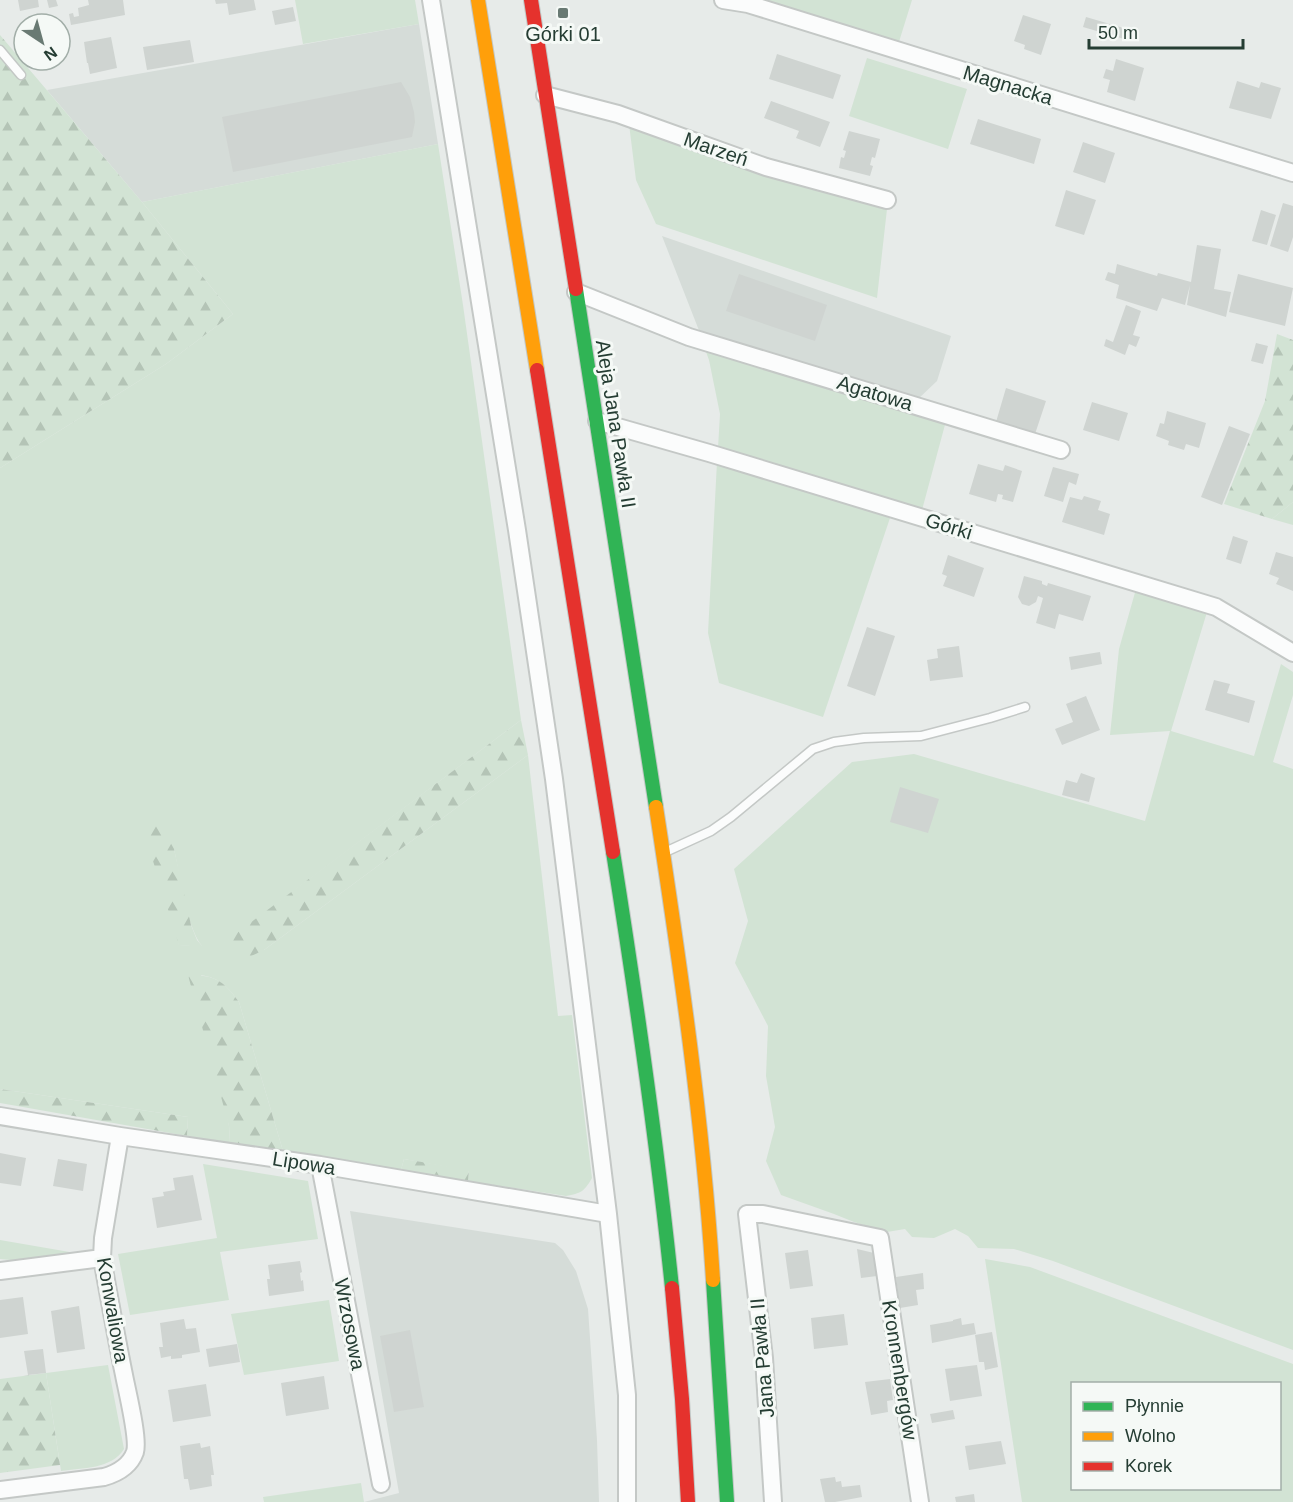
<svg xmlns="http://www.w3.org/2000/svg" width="1293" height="1502" font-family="Arial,sans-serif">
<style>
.built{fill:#d5dcd8}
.grass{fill:#d2e3d4;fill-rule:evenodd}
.forest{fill:url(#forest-firs)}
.building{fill:#cfd4d1}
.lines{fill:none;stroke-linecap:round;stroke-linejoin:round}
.lane-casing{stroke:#c4c8c6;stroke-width:11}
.street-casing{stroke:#c4c8c6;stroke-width:20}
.fast-casing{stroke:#c2c8c6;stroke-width:16}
.slow-casing{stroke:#c2c8c6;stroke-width:16}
.jam-casing{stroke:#c2c8c6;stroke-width:16}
.lane{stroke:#fbfcfc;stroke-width:8}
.street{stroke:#fbfcfc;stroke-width:16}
.fast{stroke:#30b455;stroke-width:14}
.slow{stroke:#ff9f0a;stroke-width:14}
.jam{stroke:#e5322d;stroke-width:14}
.poi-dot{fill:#697a73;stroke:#f5f9f6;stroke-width:2}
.labels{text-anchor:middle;stroke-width:6;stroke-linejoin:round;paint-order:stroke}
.poi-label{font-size:20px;fill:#253d33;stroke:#f5f9f6}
.street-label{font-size:20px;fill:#253d33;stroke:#f5f9f6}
</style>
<defs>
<pattern id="forest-firs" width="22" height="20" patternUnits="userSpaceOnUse" patternTransform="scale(1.5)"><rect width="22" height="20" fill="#d2e3d4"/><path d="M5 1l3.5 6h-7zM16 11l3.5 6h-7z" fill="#b4c4b6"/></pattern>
</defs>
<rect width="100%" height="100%" fill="#e7ebe9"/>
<path class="built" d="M419 24 438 144 142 202 47 90Z
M662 236 951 336 937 381 917 400 700 333Z
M350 1211 555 1243 563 1250 576 1271 588 1309 597 1440 599 1502H364L399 1493Z"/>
<path class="grass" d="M295 0H415L419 24 303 44Z
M752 0H912L898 45Z
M867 58 967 89 948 149 849 116Z
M629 124 765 174 887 209 877 298 656 224 636 180Z
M438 144 463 305 521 720 223 944 264 950 528 755 558 1016 572 1015 592 1178C584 1192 581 1193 566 1196L468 1181 469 1171 404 1159 401 1170 283 1151 239 1002C228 987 220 978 201 975L229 1126 230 1143 187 1136 188 1117 0 1089V468L166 364 233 314 142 202ZM174 849C180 875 186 926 202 946L179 945Z
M705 349 946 421 922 510 718 448 720 414 709 360Z
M717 462 891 515 823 717 719 683 708 633Z
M1293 502V525L1272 519Z
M1136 589 1207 612 1171 731 1254 756 1281 664 1293 672V695L1273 762 1293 769V1350L1053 1261 1014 1249 978 1248 968 1236 955 1229 934 1238 912 1237 905 1229 887 1232 854 1222 834 1214 781 1195 766 1161 775 1127 766 1076 768 1026 735 963 748 921 734 869 852 762 914 754 1145 821 1170 731 1110 735 1119 649Z
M203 1164 308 1181 318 1239 220 1252 229 1300 130 1315 118 1254 217 1238Z
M0 1240 87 1255 11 1260 0 1259Z
M985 1259 1030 1267 1293 1364V1502H1022ZM1072 1384H1280V1488H1072Z
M329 1300 339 1361 244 1375 231 1314Z
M108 1365 124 1449C112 1469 82 1468 61 1471L46 1373Z
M361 1483 364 1502H264L263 1497Z"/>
<path class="forest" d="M0 35 142 202 233 314 166 364 0 468Z
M1277 334 1293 340V502L1272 519 1224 504 1265 401Z
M521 720 528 755 264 950 247 958 229 956 222 944Z
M147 823 156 824 164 831 174 849 191 925 197 940 203 947 179 945 149 848Z
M188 975C215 975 223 980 239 1002L283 1151 230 1143 229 1126Z
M0 1089 188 1117 187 1136 0 1103Z
M404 1159 469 1170 468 1181 401 1170Z
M46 1373 60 1465 0 1473V1379Z"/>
<path class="building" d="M18 0H38L39 7 20 11Z
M47 0H56L58 6 49 8Z
M88 0H123L125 15 71 25 69 14 73 13 74 17 79 16 78 8 89 5Z
M215 0H254L256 10 229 15 227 3 216 4Z
M293 7 296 21 275 25 272 11Z
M1023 15 1051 24 1041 55 1024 49 1025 45 1014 41Z
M1086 17 1127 29 1124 39 1083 27Z
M111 37 117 68 90 74 88 63H87L84 42Z
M190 40 194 62 147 70 143 47Z
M777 54 841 75 833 99 769 79Z
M1116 59 1144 68 1135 101 1107 92 1110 80 1103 78 1106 69 1113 71Z
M1237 81 1259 88 1261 82 1281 88 1271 119 1229 108Z
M401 82 410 97 414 112 415 122 412 137 233 172 222 117Z
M771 101 830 122 820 147 796 138 799 131 764 118Z
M978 119 1041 139 1034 164 970 144Z
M849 131 880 139 875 158 872 157 870 165 873 166 870 176 839 168 841 157 844 158 846 151 843 150Z
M1083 142 1115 153 1105 183 1073 172Z
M1066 190 1096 200 1084 235 1055 226Z
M1283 203 1293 206V237L1288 252 1270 246Z
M1261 210 1276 215 1267 245 1252 241Z
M1197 245 1221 249 1214 289 1231 292 1226 317 1187 305 1190 285 1185 305 1162 298 1157 311 1116 298 1119 285 1105 280 1108 272 1115 274 1117 264 1157 276 1158 273 1191 282Z
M739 274 827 305 815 341 726 311Z
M1238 274 1293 288 1285 326 1229 312Z
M1126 305 1141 311 1133 335 1140 337 1136 347 1129 344 1125 355 1104 346 1106 339 1113 342Z
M1256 343 1268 346 1263 364 1251 361Z
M1006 388 1046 401 1035 434 996 422Z
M1092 402 1128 413 1119 441 1083 430Z
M1167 411 1206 423 1199 448 1186 444 1184 450 1168 445 1169 441 1156 436 1160 423 1164 424Z
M1229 426 1250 434 1222 505 1201 497Z
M978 464 1003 471 1005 465 1022 471 1013 502 1002 499 1003 495 998 494 996 502 969 494Z
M1053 467 1079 474 1076 485 1069 482 1063 502 1044 496Z
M1084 496 1101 501 1098 510 1110 514 1104 535 1062 522 1070 497 1082 500Z
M1233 536 1248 541 1241 564 1226 559Z
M1276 552 1293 557V591L1276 584 1279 578 1269 574Z
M948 555 984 568 974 597 943 586 947 576 942 574Z
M1024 576 1042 581V584L1047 586 1048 583 1091 596 1083 621 1059 614 1055 629 1036 623 1043 598 1038 596 1036 602 1029 606 1022 604 1018 597Z
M867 627 895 636 875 696 847 686Z
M959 646 963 677 930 681 927 660 938 658 937 649Z
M1100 652 1102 664 1071 670 1069 657Z
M1214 680 1230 684 1227 693 1255 701 1249 723 1205 710Z
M1086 696 1100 730 1062 745 1055 729 1073 722 1066 704Z
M1081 773 1095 778 1089 802 1062 795 1066 780 1077 783Z
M900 787 939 799 928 833 890 822Z
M0 1153 26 1158 21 1186 0 1183Z
M58 1159 87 1164 83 1191 53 1186Z
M193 1175 202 1220 157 1228 152 1198 164 1196 163 1192 175 1190 173 1178Z
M857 1249 874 1253 877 1276 861 1278Z
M808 1250 813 1286 790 1289 785 1253Z
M300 1261 302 1272 300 1273 301 1281 303 1280 304 1291 269 1296 267 1279H270L268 1265Z
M923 1273 924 1289 916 1290 918 1305 900 1308 896 1277Z
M23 1297 28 1334 0 1338V1300Z
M79 1306 85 1349 57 1353 51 1311Z
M844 1314 848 1345 814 1349 811 1318Z
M961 1318 962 1325 974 1323 976 1334 932 1343 930 1325 953 1321V1320Z
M184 1319 186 1329 196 1328 200 1352 182 1355V1358L171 1359V1356L161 1358 159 1347H163L160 1323Z
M410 1330 424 1407 394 1412 380 1336Z
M992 1332 998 1367 985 1370 984 1362H979L975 1335Z
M237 1344 240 1362 209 1367 206 1349Z
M43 1349 46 1373 28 1375 24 1351Z
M977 1365 982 1396 950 1401 945 1369Z
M324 1376 329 1409 286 1416 281 1383Z
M890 1379 893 1400 887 1401 888 1412 871 1415 865 1382Z
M206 1384 211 1416 173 1422 168 1390Z
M953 1410 955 1419 932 1423 930 1414Z
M1001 1441 1006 1464 969 1470 965 1446Z
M200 1443 201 1448 210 1446 214 1475H211L212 1486 190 1490 188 1479H184L180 1446Z
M835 1477 836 1482 841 1481 842 1487 860 1485 862 1497 835 1502H825L820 1479Z
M974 1494 975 1502H956L955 1497Z"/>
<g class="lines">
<defs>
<path id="lane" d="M0 50 21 75
M663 853 711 831 731 817 813 749 834 742 864 738 921 736 990 718 1025 707"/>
<path id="street" d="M431 0 517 530 554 779 608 1214 627 1395V1502
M723 0 748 4 1293 173
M545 95 618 114 766 167 887 200
M576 292 689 337 1061 450
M597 421 709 453 1216 607 1293 653
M0 1116 120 1136 320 1165 608 1214
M320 1165 381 1484
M0 1271 102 1258
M0 1490 104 1477C118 1473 130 1466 135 1452 139 1439 127 1391 124 1375 116 1336 109 1297 102 1258L103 1238 120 1136
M773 1502 764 1358 747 1214H763L880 1238 920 1502"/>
<path id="fast" d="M576 289 656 807
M613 852C636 997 657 1142 672 1288
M713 1280 727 1502"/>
<path id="slow" d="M478 0 537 370
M656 807C680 964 703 1121 713 1280"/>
<path id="jam" d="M531 0 576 289
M537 370 613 852
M672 1288 682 1399 688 1502"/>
</defs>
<use href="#lane" class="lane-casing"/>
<use href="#street" class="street-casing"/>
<use href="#fast" class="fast-casing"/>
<use href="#slow" class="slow-casing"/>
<use href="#jam" class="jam-casing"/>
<use href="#lane" class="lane"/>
<use href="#street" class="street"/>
<use href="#fast" class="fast"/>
<use href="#slow" class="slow"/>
<use href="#jam" class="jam"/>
</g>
<rect class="poi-dot" x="557" y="7" width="12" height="12" rx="3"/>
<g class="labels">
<g class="poi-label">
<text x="563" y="41">Górki 01</text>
</g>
<g class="street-label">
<text transform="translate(1008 85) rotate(17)" y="7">Magnacka</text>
<text transform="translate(716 149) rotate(19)" y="7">Marzeń</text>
<text transform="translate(875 393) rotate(17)" y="7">Agatowa</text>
<text transform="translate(616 424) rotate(81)" y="7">Aleja Jana Pawła II</text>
<text transform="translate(949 526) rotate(17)" y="7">Górki</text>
<text transform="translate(304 1163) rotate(9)" y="7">Lipowa</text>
<text transform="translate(113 1310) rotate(80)" y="7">Konwaliowa</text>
<text transform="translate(350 1324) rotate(79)" y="7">Wrzosowa</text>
<text transform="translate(762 1358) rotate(-95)" y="7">Jana Pawła II</text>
<text transform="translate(900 1370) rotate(81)" y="7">Kronnenbergów</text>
</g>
</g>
<rect x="1071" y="1382" width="210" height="108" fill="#f5f9f6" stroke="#a2aea8" stroke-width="1.5"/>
<rect x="1083" y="1402" width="30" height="9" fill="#30b455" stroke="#a2aea8" stroke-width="1.5"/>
<text x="1125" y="1412" font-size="18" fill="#253d33">Płynnie</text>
<rect x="1083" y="1432" width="30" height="9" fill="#ff9f0a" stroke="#a2aea8" stroke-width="1.5"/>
<text x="1125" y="1442" font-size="18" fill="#253d33">Wolno</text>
<rect x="1083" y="1462" width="30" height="9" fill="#e5322d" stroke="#a2aea8" stroke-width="1.5"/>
<text x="1125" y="1472" font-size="18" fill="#253d33">Korek</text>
<g transform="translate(42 42) rotate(144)"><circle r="28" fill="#f5f9f6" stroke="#a2aea8" stroke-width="1.5"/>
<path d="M0-4.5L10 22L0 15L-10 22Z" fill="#697a73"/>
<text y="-9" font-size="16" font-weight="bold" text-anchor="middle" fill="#253d33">N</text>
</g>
<path d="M1089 39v9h154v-9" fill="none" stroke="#253d33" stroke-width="3"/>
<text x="1098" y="39" font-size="18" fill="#253d33" stroke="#f5f9f6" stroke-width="4.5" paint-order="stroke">50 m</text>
</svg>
